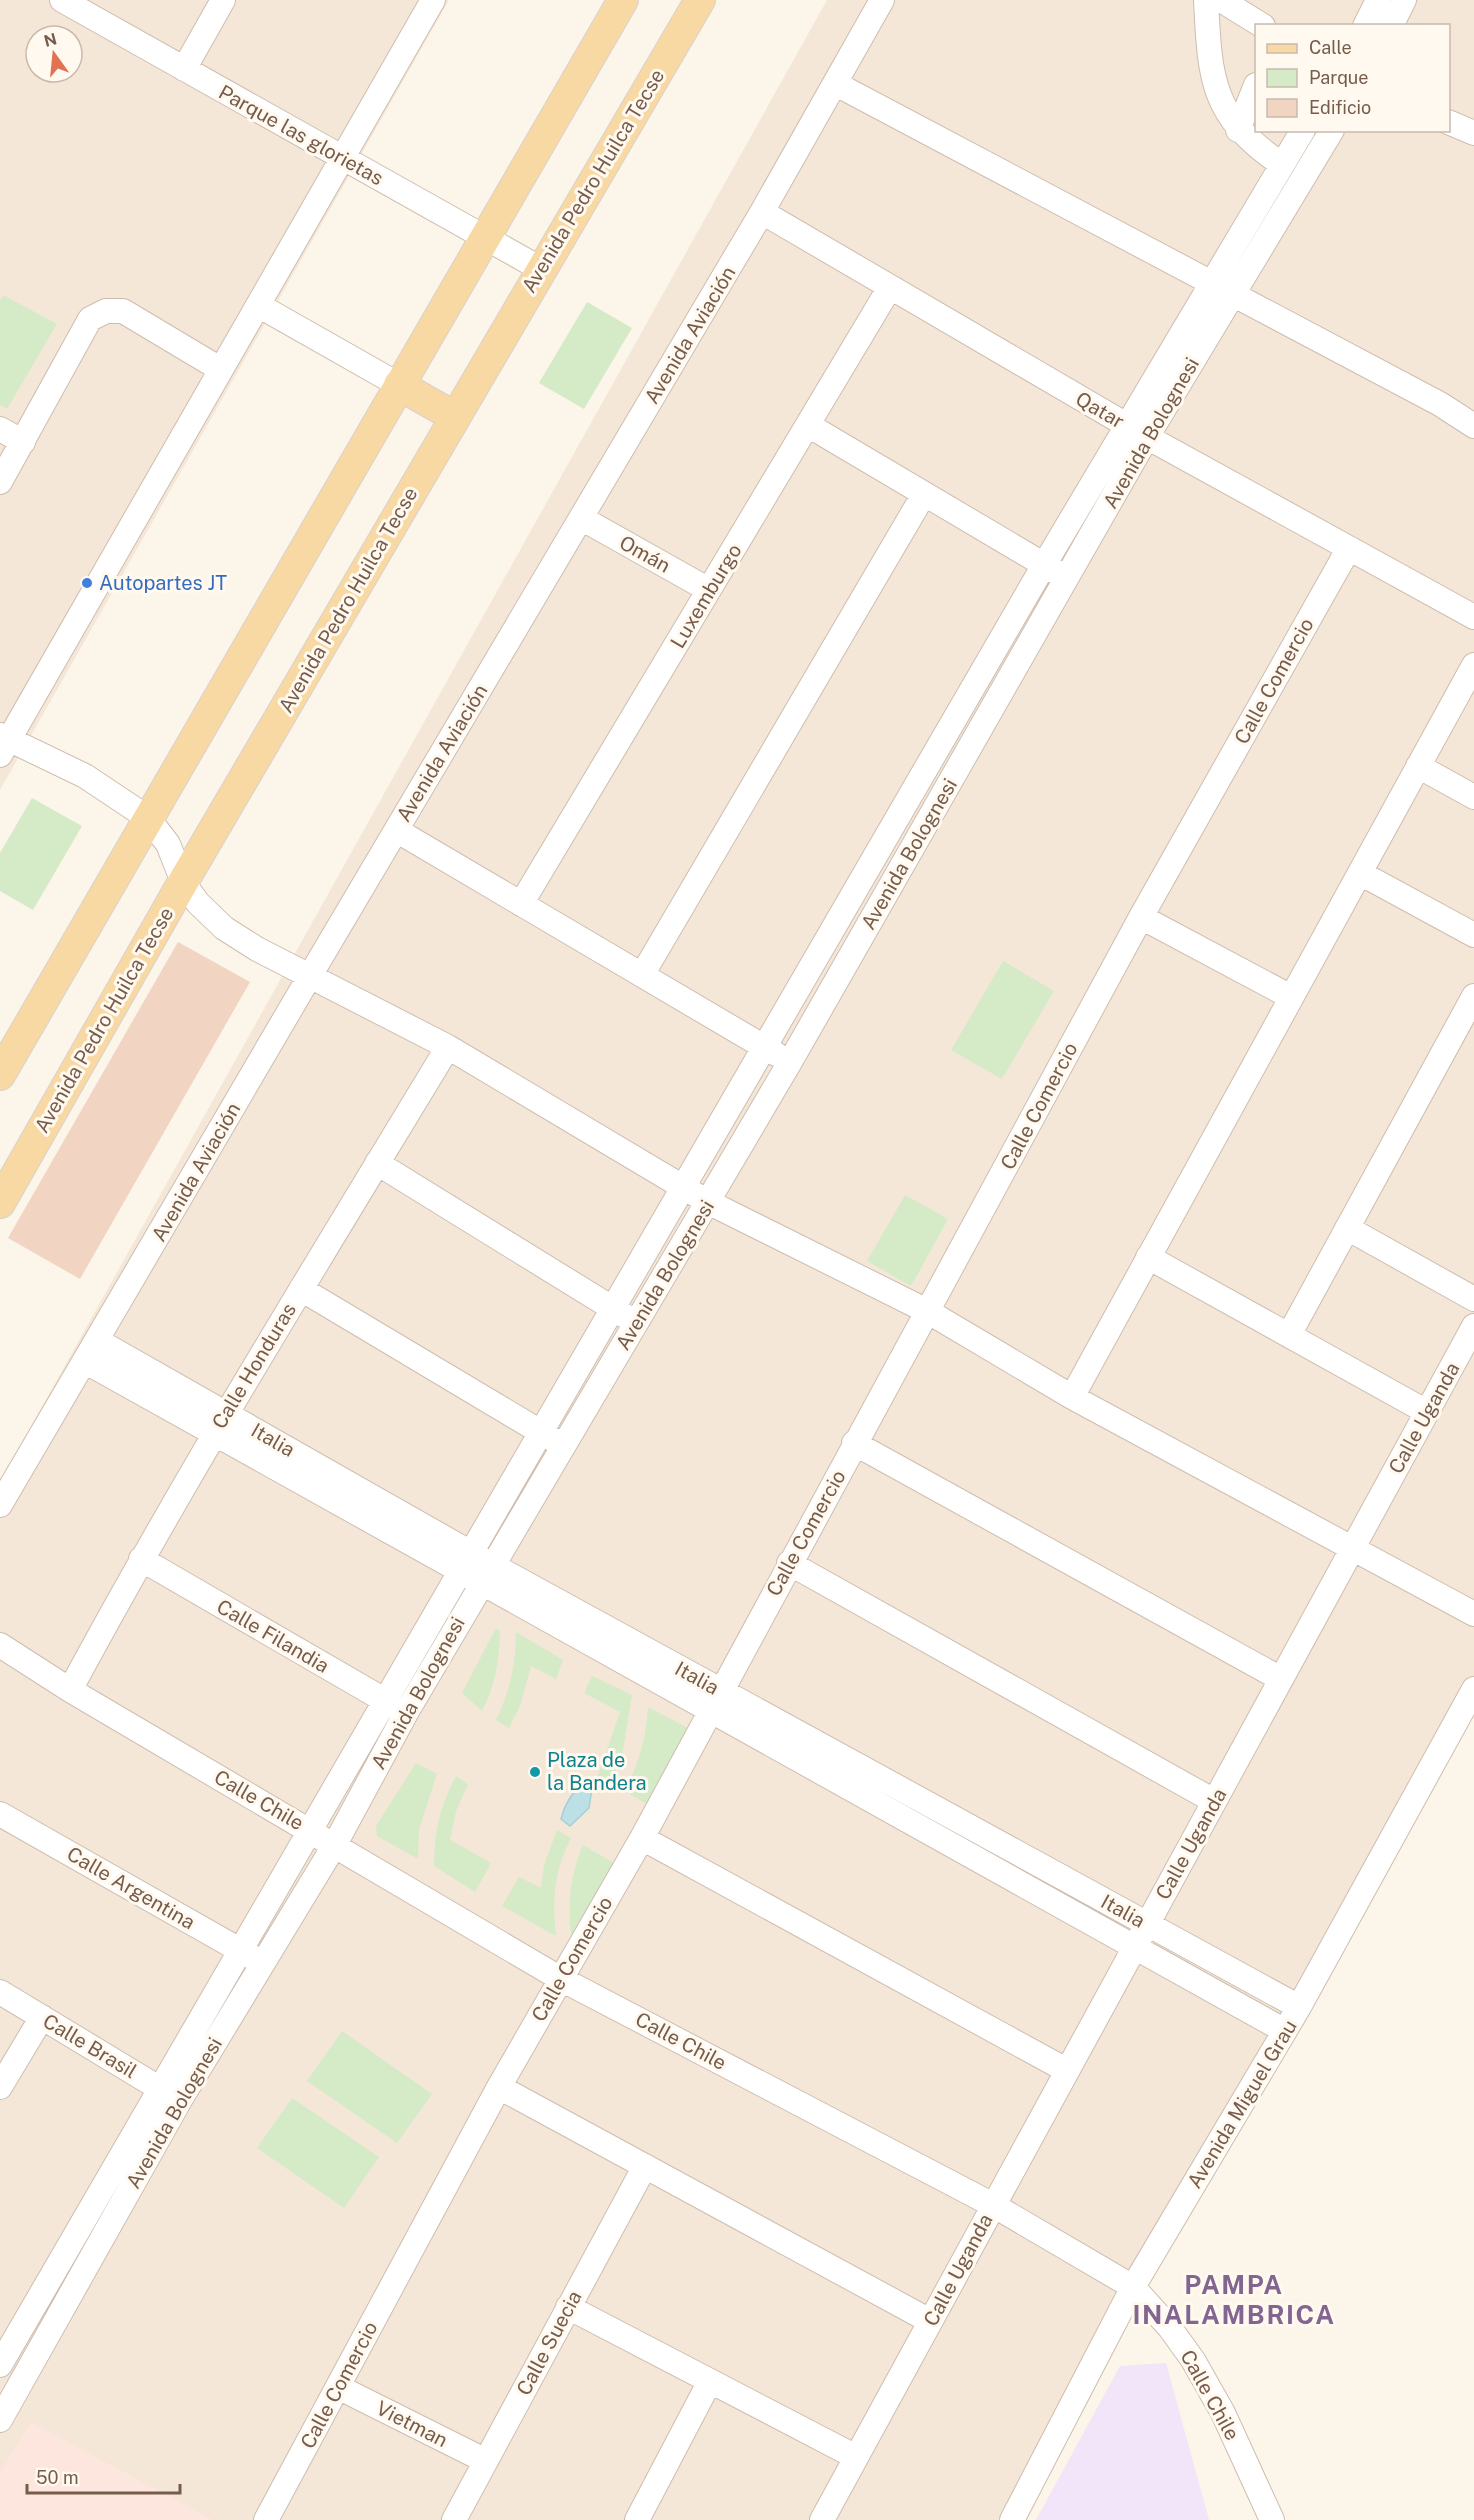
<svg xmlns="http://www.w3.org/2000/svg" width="1474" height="2520" font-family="'Public Sans',sans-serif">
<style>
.residential{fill:#f4e7d7;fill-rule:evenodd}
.commercial{fill:#fce6dd}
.education{fill:#f2e5f9}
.green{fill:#d5eac7}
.water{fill:#bde0e6;stroke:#a4cfd7;stroke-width:1.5}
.building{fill:#f1d4c1}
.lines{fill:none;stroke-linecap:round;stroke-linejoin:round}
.minor-casing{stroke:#cebdaf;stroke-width:26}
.major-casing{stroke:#d9d1cd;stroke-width:32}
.minor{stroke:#fff;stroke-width:24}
.major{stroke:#f8d9a4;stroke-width:30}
.shop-dot{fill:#3f7fe0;stroke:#fff9ef;stroke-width:2}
.culture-dot{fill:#0f9aa8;stroke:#fff9ef;stroke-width:2}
.labels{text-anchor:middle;stroke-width:6;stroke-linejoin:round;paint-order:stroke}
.street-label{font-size:20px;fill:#765c4d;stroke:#fff9ef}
.shop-label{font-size:20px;fill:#366cbe;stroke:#fff9ef;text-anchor:start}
.culture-label{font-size:20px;fill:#0d838f;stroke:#fff9ef;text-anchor:start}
.district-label{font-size:26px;font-weight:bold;letter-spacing:1.5px;fill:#836592;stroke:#fff9ef}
</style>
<rect width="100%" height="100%" fill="#fcf5e9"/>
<path class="residential" d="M0 0H449L0 790ZM36 36H72V72H36Z
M827 0H1474V1697L998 2520H0V1482ZM1256 26H1448V130H1256Z"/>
<path class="commercial" d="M31 2422 213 2520H0V2472Z"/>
<path class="education" d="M1166 2363 1209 2520H1036L1120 2366Z"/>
<path class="green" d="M3 295 57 324 7 409 0 405V301Z
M587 302 632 328 584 409 539 383Z
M32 798 82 826 33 910 0 891V853Z
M1003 961 1054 991 1002 1079 951 1050Z
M905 1195 948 1219 911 1286 867 1261Z
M496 1628 500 1631C499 1661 496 1684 482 1711L462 1693Z
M516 1632 563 1660 556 1679 531 1666 520 1706 509 1728 496 1720C510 1691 516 1664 516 1632Z
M592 1676 632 1695 622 1756 610 1784 597 1778 620 1712 584 1693Z
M648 1707 690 1729 650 1806 625 1791C639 1763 646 1738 648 1707Z
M416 1763 437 1774 419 1829 418 1859 377 1836 376 1826Z
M456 1776 468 1784 456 1811 450 1840 491 1863 475 1892 434 1866C435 1829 439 1809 456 1776Z
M557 1830 571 1838C554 1870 552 1900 556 1936L502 1906 519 1877 541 1888 544 1865Z
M583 1845 619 1866 577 1941 571 1937C568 1901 569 1879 583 1845Z
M342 2031 432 2094 397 2143 307 2081Z
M292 2098 379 2157 344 2208 257 2148Z"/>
<path class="water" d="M586 1782 592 1788 589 1808 570 1826 561 1819C565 1804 573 1790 586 1782Z"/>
<path class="building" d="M178 942 250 982 80 1279 8 1238Z"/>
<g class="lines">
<defs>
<path id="minor" d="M62 0 541 269
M1206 0C1210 80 1211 116 1281 164
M1221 0 1263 26
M1365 26 1378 0
M1391 26 1404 0
M184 69 223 0
M836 84 1440 404 1474 426
M1448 122 1474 133
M1238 130 1256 85
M762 212 1147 437 1474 617
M258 305 399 385
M808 425 1058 573
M0 429 23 442
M0 482 90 319 106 311H123L220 369
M581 518 709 590
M0 735 85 776 148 818 168 844 183 882 198 903 224 928 257 949 448 1047 708 1202 927 1311 1072 1397 1474 1614
M0 755 433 0
M1418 766 1474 797
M396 830 776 1054
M1360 873 1474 935
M521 904 890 287
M1141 917 1291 997
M642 975 924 494
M377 1163 625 1316
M1347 1228 1474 1299
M1148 1257 1427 1412
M301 1289 554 1440
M1289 1335 1474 996
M98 1341 492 1565 1299 2007
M86 1362 1285 2031
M1072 1397 1474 665
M854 1443 1281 1679
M0 1505 311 974 762 212 882 0
M141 1559 398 1708
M789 1563 1214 1801
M0 1645 70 1690 561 1979 993 2205 1133 2287 1170 2328 1193 2360 1223 2413 1272 2520
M70 1690C188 1471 319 1260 448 1047
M0 1814 252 1957
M642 1838 1066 2070
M0 1992 172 2096
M0 2087 42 2017
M499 2087 930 2321
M568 2307 856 2457
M0 2365 1044 565 1303 130
M338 2387 486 2461
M0 2420 180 2100 334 1846 406 1713 790 1062 1147 437 1332 130
M266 2520 499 2087 642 1838 1141 917 1349 548
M454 2520 645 2166
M637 2520 710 2381
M822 2520 1474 1326
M1012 2520 1133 2287 1299 2007 1474 1689"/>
<path id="major" d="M399 385 455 417
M0 1075 623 0
M0 1203 183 882 700 0"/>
</defs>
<use href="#minor" class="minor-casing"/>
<use href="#major" class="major-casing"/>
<use href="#minor" class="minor"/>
<use href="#major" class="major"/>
</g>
<circle class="shop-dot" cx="87" cy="583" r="6"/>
<circle class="culture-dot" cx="535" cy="1772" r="6"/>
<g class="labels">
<g class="street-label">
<text transform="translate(301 135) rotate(29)" y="7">Parque las glorietas</text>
<text transform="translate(593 181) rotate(-59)" y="7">Avenida Pedro Huilca Tecse</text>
<text transform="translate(690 335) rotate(-59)" y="7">Avenida Aviación</text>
<text transform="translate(1100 410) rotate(30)" y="7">Qatar</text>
<text transform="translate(1151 433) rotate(-60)" y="7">Avenida Bolognesi</text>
<text transform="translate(645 554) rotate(29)" y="7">Omán</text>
<text transform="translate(706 596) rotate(-59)" y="7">Luxemburgo</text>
<text transform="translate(348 600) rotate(-60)" y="7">Avenida Pedro Huilca Tecse</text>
<text transform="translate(1274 681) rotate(-61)" y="7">Calle Comercio</text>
<text transform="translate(442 753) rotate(-59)" y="7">Avenida Aviación</text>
<text transform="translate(909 854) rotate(-60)" y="7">Avenida Bolognesi</text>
<text transform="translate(104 1020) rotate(-60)" y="7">Avenida Pedro Huilca Tecse</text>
<text transform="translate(1039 1106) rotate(-62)" y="7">Calle Comercio</text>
<text transform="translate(196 1172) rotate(-60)" y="7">Avenida Aviación</text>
<text transform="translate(665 1275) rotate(-59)" y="7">Avenida Bolognesi</text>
<text transform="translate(254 1366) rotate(-59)" y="7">Calle Honduras</text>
<text transform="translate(1424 1418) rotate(-61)" y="7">Calle Uganda</text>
<text transform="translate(273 1440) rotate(30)" y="7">Italia</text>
<text transform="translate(806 1533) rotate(-61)" y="7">Calle Comercio</text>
<text transform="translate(273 1636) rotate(30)" y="7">Calle Filandia</text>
<text transform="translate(697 1678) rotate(29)" y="7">Italia</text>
<text transform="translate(418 1693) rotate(-61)" y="7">Avenida Bolognesi</text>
<text transform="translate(259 1800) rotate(30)" y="7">Calle Chile</text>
<text transform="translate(1191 1844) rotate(-61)" y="7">Calle Uganda</text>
<text transform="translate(131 1888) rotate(30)" y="7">Calle Argentina</text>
<text transform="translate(1123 1911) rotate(29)" y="7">Italia</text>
<text transform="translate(572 1959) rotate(-60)" y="7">Calle Comercio</text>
<text transform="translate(681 2041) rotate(28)" y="7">Calle Chile</text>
<text transform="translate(90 2046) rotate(31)" y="7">Calle Brasil</text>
<text transform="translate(1242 2104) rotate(-59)" y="7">Avenida Miguel Grau</text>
<text transform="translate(174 2113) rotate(-60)" y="7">Avenida Bolognesi</text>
<text transform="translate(958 2270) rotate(-62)" y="7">Calle Uganda</text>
<text transform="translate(549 2343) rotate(-62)" y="7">Calle Suecia</text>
<text transform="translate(339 2385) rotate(-62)" y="7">Calle Comercio</text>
<text transform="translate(1210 2395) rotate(61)" y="7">Calle Chile</text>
<text transform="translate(412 2424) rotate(27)" y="7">Vietman</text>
</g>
<g class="shop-label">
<text x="99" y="590">Autopartes JT</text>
</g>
<g class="culture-label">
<text x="547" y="1767">Plaza de<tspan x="547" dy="23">la Bandera</tspan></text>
</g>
<g class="district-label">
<text x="1234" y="2294">PAMPA<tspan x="1234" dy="30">INALAMBRICA</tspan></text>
</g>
</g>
<rect x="1255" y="24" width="195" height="108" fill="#fff9ef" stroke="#c8baae" stroke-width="1.5"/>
<rect x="1267" y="44" width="30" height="9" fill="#f8d9a4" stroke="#c8baae" stroke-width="1.5"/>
<text x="1309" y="54" font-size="18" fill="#765c4d">Calle</text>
<rect x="1267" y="69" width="30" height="18" fill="#d5eac7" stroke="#c8baae" stroke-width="1.5"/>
<text x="1309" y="84" font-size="18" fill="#765c4d">Parque</text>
<rect x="1267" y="99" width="30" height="18" fill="#f1d4c1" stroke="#c8baae" stroke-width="1.5"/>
<text x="1309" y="114" font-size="18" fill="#765c4d">Edificio</text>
<g transform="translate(54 54) rotate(345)"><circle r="28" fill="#fff9ef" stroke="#c8baae" stroke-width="1.5"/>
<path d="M0-4.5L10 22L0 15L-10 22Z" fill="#e27252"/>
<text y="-9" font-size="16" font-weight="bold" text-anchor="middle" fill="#765c4d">N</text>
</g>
<path d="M27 2484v9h153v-9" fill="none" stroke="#765c4d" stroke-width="3"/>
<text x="36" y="2484" font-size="18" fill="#765c4d" stroke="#fff9ef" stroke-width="4.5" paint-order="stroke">50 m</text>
</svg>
